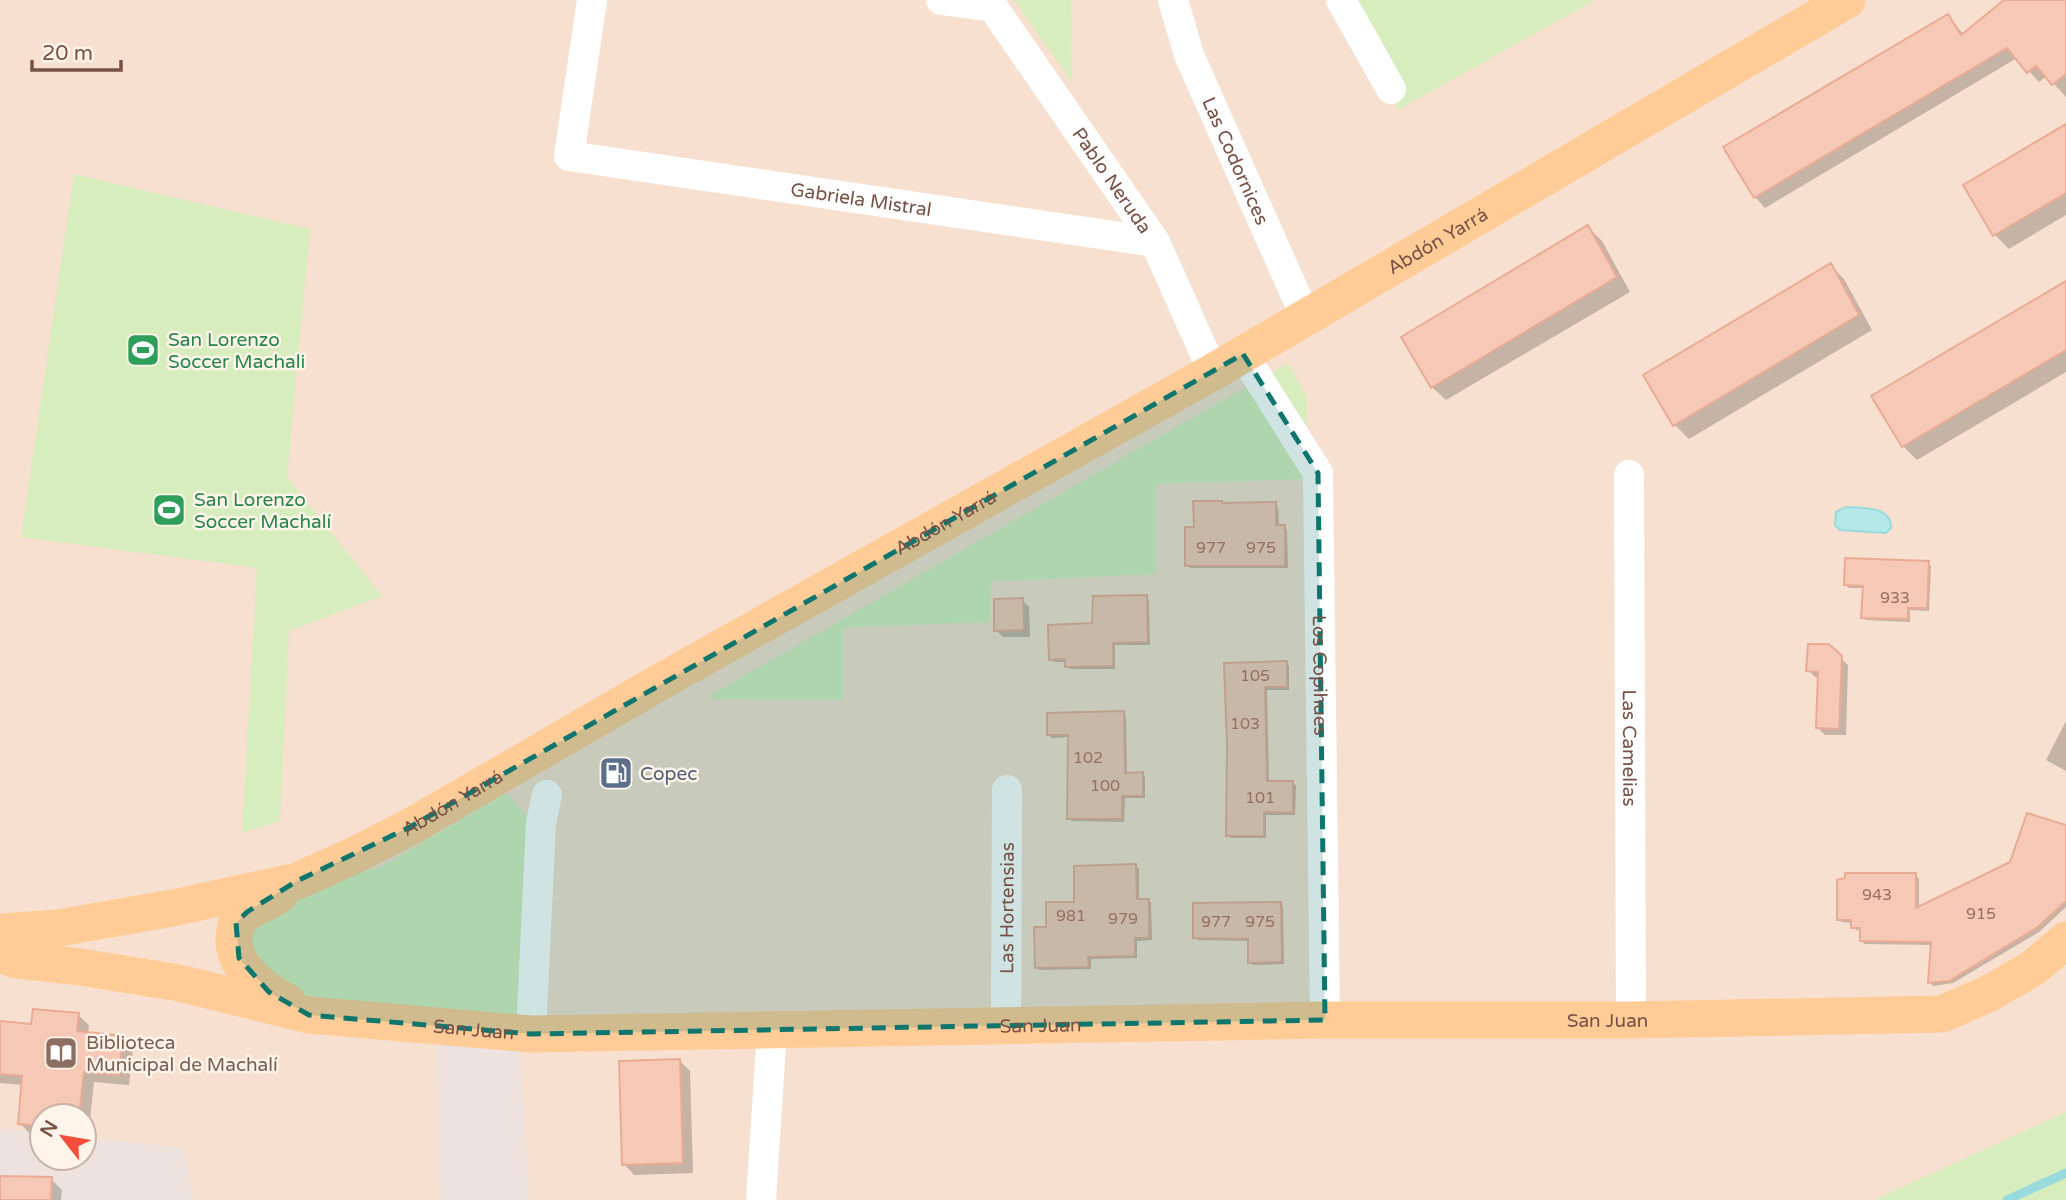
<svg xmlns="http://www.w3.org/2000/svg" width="2066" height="1200" font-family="'Varela Round',sans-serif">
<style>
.residential{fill:#f7e0cf;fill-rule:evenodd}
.industrial{fill:#ede2dd}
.green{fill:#d7edbe}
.water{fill:#b4e8e9;stroke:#99dadc;stroke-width:2}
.shadow{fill:#0003}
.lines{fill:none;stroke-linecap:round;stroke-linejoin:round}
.stream{stroke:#99dadc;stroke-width:9}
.building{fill:#f6c8b6;stroke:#eaab95;stroke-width:2}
.minor{stroke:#fff;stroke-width:30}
.major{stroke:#ffcc97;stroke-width:37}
.marked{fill:#0f766e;fill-opacity:0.2;stroke:#0f766e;stroke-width:5;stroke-dasharray:14 9;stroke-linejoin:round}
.labels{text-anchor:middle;stroke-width:5;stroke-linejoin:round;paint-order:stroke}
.number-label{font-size:16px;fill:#986f62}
.street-label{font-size:19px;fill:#785146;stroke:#fff4e9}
.leisure-label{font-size:19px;fill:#27864d;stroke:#fff4e9;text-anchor:start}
.service-label{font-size:19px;fill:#4e5e75;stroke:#fff4e9;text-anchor:start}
.education-label{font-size:19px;fill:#785e54;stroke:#fff4e9;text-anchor:start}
</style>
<rect width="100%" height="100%" fill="#feefe1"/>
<path class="residential" d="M0 0H2066V1200H0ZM42 1116H84V1158H42Z"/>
<path class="industrial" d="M437 1042 520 1048 529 1200H439Z
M0 1128 42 1132V1158H84V1137L184 1148 193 1200H0Z"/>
<path class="green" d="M1014 0H1071L1072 82Z
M1339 0H1595L1398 110Z
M74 174 310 229 287 477 382 596 289 631 280 821 242 833 257 568 21 537Z
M1288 363 1307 397 1306 479 1156 484V574L991 582 990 622 843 628V700L711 699V695Z
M506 793 531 821 526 1017 451 1020 301 995 253 968 246 923 312 885 383 866Z
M2066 1112V1200H1874Z"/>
<path class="water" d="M1846 507C1862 508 1892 506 1891 528L1886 533 1840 530 1835 525 1836 512Z"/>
<path class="shadow" d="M2007 0H2066V97L2047 76 2039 82 2017 58 1765 208 1755 197 1948 16 1964 35Z
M2066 126V215L2009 249 1995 235 1965 186Z
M1588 227 1602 241 1630 292 1446 400 1432 387Z
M1830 265 1844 279 1872 330 1689 439 1675 425Z
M2066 283V372L1917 460 1903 446Z
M1275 504 1278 507 1279 527H1284L1287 530 1288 568H1190L1187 565 1195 529Z
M1928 563 1931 566 1929 611 1910 610V622L1866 620 1863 617 1864 588H1849L1846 585Z
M1146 597 1149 600 1150 645H1115V669H1070L1067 662H1054L1051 659 1094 625Z
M1022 600 1029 607 1030 637H1003L996 630Z
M1828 646 1848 665 1846 735H1825L1818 728 1820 678 1815 677 1808 670Z
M1286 663 1289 666V690H1267L1269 782 1293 783 1296 786 1295 815H1266V838H1231L1228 835 1229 745 1225 664Z
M1123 713 1126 716 1127 774H1142L1145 777V798H1125L1124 822 1072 821 1069 818 1070 737 1052 738 1049 735Z
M2066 721V771L2046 760Z
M2066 827V907L2039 932 1953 983 1933 986 1930 982 1933 945 1865 944 1861 941 1862 930H1856L1853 923 1842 922 1839 919 1916 875 1919 879V908L2011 863Z
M1136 866 1139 869V901L1148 900 1151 903 1152 940 1137 941V958L1091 959V969L1039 970 1036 967 1048 928 1076 904Z
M1280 904 1283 907 1284 964 1253 965 1250 962V941L1198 940 1195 937Z
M78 1015 89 1025 88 1034 122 1038 133 1048 129 1085 94 1082 88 1139H84V1116H42V1135L30 1134 20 1123 23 1085 0 1083V1023L33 1026Z
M679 1060 690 1071 693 1173 634 1175 624 1164Z
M0 1177 51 1179 62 1190 61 1200H0Z"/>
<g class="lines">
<path class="stream" d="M2007 1200 2066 1173"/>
</g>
<path class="building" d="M2004 0H2066V74L2052 85 2036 66 2027 73 2007 48 1754 198 1723 147 1948 14 1961 35Z
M2066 124V193L1993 236 1963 185Z
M1588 225 1617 277 1431 388 1401 337Z
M1831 263 1859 315 1673 426 1643 375Z
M2066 281V350L1902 447 1871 396Z
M1193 501H1222V503L1276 502V525H1285V566H1185V527H1194Z
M1845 558 1929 561 1927 608H1908V619L1861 618 1863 586 1844 585Z
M1147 595 1148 642 1113 643V666L1065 667V659L1049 660 1048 625 1092 623 1093 596Z
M1023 598 1024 630 994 631V599Z
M1808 644H1829L1842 656 1839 729 1816 728 1818 672 1806 671Z
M1287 661V687H1265L1267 781H1293V813L1264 812V836H1226L1227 745 1224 663Z
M1124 711 1125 773 1143 772V796H1122V819H1067L1068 735H1047V713Z
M2027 813 2066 825V901L2038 927 1949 981 1928 983 1931 942 1860 941V928H1851V920H1837V880L1845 878V873H1916V908L2010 862Z
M1136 864 1137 899H1149V938H1135V956L1088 957 1089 967 1035 968 1034 927H1046V902H1074V866Z
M1281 902 1282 962 1248 963V939L1193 938V903Z
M33 1009 79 1013 77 1031 123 1036 119 1075 84 1072 79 1116H42V1126L18 1124 22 1076 0 1074V1021L31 1024Z
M680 1059 683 1163 622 1165 619 1061Z
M0 1176 52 1177 51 1200H0Z"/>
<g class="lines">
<g class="minor">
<path id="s1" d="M592 0 569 156 1155 242"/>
<path d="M941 0 993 7"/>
<path id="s2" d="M988 0 1155 242 1213 372"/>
<path id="s3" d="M1173 0 1189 55 1306 318"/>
<path d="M1341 0 1391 89"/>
<path id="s4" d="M1243 354 1318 473 1325 1020"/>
<path id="s5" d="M1629 475 1631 1020"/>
<path id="s6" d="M1006 1025 1007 790"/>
<path d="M531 1034 541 823 547 795"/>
<path d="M761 1200 772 1029"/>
</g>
<g class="major">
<path d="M280 894C267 905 248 907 238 921 235 925 235 931 234 936 232 968 263 989 287 1002"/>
<path id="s7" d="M0 932 58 928 173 908 297 881 351 857 410 827 667 678 1213 372 1847 0"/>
<path id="s8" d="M0 954 17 960 81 967 179 983 309 1015 531 1034 1325 1020H1631L1942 1014 1988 994 2033 968 2066 940"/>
</g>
</g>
<path class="marked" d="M1243 354 1318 473 1325 1020 531 1034 309 1015 269 992 239 958 236 923 247 912 297 881 410 827Z"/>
<defs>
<symbol id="stadium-square" viewBox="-11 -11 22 22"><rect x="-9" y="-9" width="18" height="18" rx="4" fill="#2e9e5b" stroke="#fff4e9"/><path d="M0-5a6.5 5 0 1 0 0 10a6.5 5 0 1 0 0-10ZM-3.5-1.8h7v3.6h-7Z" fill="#fff"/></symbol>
<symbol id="fuel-square" viewBox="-11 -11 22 22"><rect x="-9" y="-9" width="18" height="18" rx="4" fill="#5c6f8a" stroke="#fff4e9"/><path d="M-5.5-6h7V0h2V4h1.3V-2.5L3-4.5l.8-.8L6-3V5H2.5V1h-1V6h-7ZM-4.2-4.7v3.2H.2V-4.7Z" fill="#fff"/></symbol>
<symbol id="library-square" viewBox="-11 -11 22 22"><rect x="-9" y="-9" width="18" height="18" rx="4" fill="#8d6e63" stroke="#fff4e9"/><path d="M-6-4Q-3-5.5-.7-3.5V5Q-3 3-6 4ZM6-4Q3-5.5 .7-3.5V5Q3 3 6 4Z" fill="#fff"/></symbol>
</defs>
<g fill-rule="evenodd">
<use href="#stadium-square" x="124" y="331" width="38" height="38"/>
<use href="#stadium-square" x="150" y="491" width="38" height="38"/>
<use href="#fuel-square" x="597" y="754" width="38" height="38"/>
<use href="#library-square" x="42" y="1034" width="38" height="38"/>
</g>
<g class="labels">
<g class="number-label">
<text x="1211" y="553">977</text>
<text x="1261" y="553">975</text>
<text x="1895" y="603">933</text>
<text x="1255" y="681">105</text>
<text x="1245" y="729">103</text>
<text x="1088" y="763">102</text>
<text x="1105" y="791">100</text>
<text x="1260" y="803">101</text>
<text x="1877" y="900">943</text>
<text x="1981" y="919">915</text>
<text x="1071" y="921">981</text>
<text x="1123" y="924">979</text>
<text x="1216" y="927">977</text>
<text x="1260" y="927">975</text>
</g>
<g class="street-label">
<text dy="7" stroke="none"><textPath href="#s3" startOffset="173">Las Codornices</textPath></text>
<text dy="7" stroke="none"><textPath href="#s2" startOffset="219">Pablo Neruda</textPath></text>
<text dy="7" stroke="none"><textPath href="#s1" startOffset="453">Gabriela Mistral</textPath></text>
<text dy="7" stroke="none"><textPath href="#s7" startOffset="1610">Abdón Yarrá</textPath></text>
<text dy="7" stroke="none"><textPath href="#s7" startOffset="1043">Abdón Yarrá</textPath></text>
<text dy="7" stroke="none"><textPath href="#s4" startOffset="343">Los Copihues</textPath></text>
<text dy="7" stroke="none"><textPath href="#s5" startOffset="273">Las Camelias</textPath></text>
<text dy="7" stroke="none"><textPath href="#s7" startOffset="476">Abdón Yarrá</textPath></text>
<text dy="7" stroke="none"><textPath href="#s6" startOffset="117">Las Hortensias</textPath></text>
<text dy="7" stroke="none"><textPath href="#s8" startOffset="1615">San Juan</textPath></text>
<text dy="7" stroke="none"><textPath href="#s8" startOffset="1048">San Juan</textPath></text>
<text dy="7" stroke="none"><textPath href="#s8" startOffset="481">San Juan</textPath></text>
</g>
<g class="leisure-label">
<text x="168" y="346">San Lorenzo<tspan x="168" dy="22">Soccer Machali</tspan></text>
<text x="194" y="506">San Lorenzo<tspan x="194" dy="22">Soccer Machalí</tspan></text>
</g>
<g class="service-label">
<text x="640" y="780">Copec</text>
</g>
<g class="education-label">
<text x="86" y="1049">Biblioteca<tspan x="86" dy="22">Municipal de Machalí</tspan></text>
</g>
</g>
<g transform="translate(63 1137) rotate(301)"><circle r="33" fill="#fff4e9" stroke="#c9b3a8" stroke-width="2"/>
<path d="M0-5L12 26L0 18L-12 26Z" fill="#f44d3b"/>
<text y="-10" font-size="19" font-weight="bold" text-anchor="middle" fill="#785146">N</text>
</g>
<path d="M32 60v10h89v-10" fill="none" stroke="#785146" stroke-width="3.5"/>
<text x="42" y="60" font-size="21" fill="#785146" stroke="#fff4e9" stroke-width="5" paint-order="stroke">20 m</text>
</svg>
